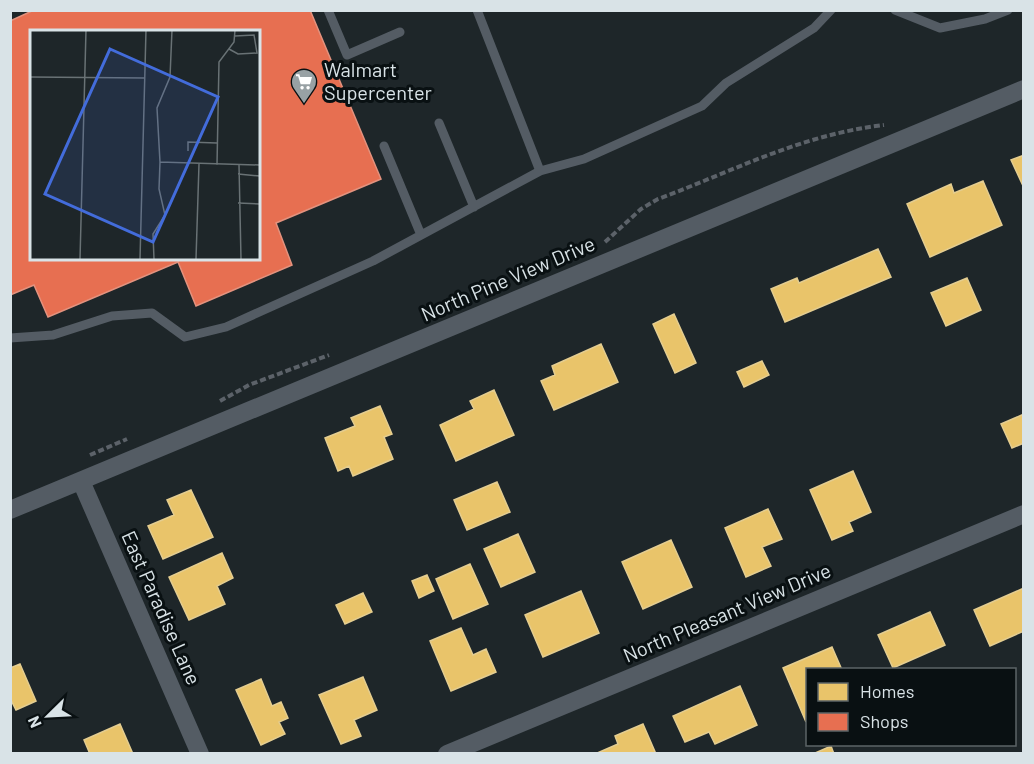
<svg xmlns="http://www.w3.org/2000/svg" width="1034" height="764" font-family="Barlow,sans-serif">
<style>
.homes{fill:#e9c46a;stroke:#e4cd90;stroke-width:1.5}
.shops{fill:#e76f51;stroke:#e3927e;stroke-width:1.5;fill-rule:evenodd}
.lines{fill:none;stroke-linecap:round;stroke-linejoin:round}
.path{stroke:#5c6269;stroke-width:4;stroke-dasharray:6 3;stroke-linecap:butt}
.lane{stroke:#545c64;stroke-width:9}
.street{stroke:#545c64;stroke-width:18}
.labels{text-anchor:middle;stroke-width:6;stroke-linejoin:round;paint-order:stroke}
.poi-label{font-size:20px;fill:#d9e3e7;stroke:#091012;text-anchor:start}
.street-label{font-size:20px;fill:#d9e3e7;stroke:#091012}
.inset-road{fill:none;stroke:#697275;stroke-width:1.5}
.view{fill:#436cdb;fill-opacity:0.15;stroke:#436cdb;stroke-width:3}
.inset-edge{fill:none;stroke:#d9e3e7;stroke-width:3}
</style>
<rect width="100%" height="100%" fill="#1e2629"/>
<path class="homes" d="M1024 155V188L1011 160Z
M983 181 1002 225 930 257 907 204 951 184 954 193Z
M878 249 891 277 785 322 771 289 797 278 799 283Z
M967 278 981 310 946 326 931 293Z
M674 314 696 363 675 373 653 324Z
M601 344 618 382 554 410 541 381 555 375 552 366Z
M762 361 769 375 744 387 737 372Z
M494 390 514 435 456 461 440 425 474 409 470 401Z
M380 406 392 434 384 437 393 459 353 476 349 466 338 471 325 438 355 426 351 418Z
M1024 414V443L1012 448 1001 424Z
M853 471 871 512 849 522 853 531 832 540 810 490Z
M497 482 510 512 467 530 454 500Z
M191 490 213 537 163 559 148 526 174 515 167 500Z
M768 509 782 539 762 547 771 566 746 577 725 528Z
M518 534 535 572 501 587 484 549Z
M671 540 692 587 643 609 622 562Z
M222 553 233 578 217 586 225 604 189 620 169 577Z
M470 564 488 604 453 619 436 579Z
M427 575 434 591 419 598 412 581Z
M1024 588V631L990 646 974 610Z
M581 591 599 633 543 657 525 615Z
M363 593 372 612 345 624 336 605Z
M930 612 945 645 893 668 878 635Z
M461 628 473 655 486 649 496 672 451 691 430 641Z
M832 647 842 670H808L806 722 783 668Z
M20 664 36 701 16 710 10 698V668Z
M363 677 377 710 354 720 361 736 341 744 319 695Z
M261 679 272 706 281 702 288 718 279 722 285 734 261 745 236 690Z
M740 686 757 725 715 744 709 732 685 742 673 716Z
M120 724 133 754H90L84 740Z
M643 724 656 754H595L618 744 615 736Z
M831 746 834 754H813Z"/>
<path class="shops" d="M34 10H310L381 179 276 223 292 265 196 306 178 262 48 317 34 285 10 295V21ZM32 32H258V258H32Z"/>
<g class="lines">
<path class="path" d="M605 242 641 209 658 199C736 170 800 135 884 125
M220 401 249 385 329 355
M90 455 127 439"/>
<path class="lane" d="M328 10 347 55 400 32
M477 10 540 171 584 159 702 106 726 83 814 28 831 10
M895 10 940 28 985 19 1008 10
M439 123 474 207
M384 146 421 235
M10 338 53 335 112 316 152 313 185 337 226 327 373 261 540 171"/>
<path class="street" d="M81 481 200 754
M10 510 1024 89
M447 754 1024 514"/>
</g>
<defs>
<symbol id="supermarket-pin" viewBox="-11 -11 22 30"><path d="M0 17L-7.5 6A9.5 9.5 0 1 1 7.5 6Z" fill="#98a1a4" stroke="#091012"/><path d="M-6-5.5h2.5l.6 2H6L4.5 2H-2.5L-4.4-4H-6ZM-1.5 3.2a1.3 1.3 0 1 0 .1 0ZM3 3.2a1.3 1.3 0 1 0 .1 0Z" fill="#fff"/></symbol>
</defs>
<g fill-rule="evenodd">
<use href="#supermarket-pin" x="289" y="67" width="30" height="40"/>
</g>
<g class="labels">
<g class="poi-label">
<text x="324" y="77">Walmart<tspan x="324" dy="23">Supercenter</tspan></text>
</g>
<g class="street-label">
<text transform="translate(508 279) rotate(-23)" y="7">North Pine View Drive</text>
<text transform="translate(161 608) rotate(66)" y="7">East Paradise Lane</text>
<text transform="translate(727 613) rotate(-23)" y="7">North Pleasant View Drive</text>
</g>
</g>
<g transform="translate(30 30)">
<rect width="230" height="230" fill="#1e2629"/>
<path class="inset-road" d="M199 19 208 24 227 23 224 5 205 6M0 47 115 48M158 121V112L187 113M130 132 127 78 140 47 142 0M187 135 189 32 204 12 205 0M209 135 211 229M208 144 230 146M208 173 230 174M50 229 56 0M110 229 116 0M124 229 123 204 135 185 129 159 130 132 230 135M166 229 169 134"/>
<path class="view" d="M80 19 188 67 123 212 15 164Z"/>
<rect width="230" height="230" class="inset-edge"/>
</g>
<rect width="1034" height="764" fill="none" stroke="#d9e3e7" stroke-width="24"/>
<rect x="806" y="668" width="210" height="78" fill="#091012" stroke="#5c6467" stroke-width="1.5"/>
<rect x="818" y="683" width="30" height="18" fill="#e9c46a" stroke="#5c6467" stroke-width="1.5"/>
<text x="860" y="698" font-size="18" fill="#d9e3e7">Homes</text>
<rect x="818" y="713" width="30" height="18" fill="#e76f51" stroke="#5c6467" stroke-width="1.5"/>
<text x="860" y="728" font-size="18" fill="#d9e3e7">Shops</text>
<g transform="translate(48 716) rotate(246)" stroke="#091012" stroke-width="4.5" paint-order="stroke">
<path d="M0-4.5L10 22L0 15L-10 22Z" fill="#d9e3e7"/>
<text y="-9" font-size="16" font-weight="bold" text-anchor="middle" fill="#d9e3e7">N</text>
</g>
</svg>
